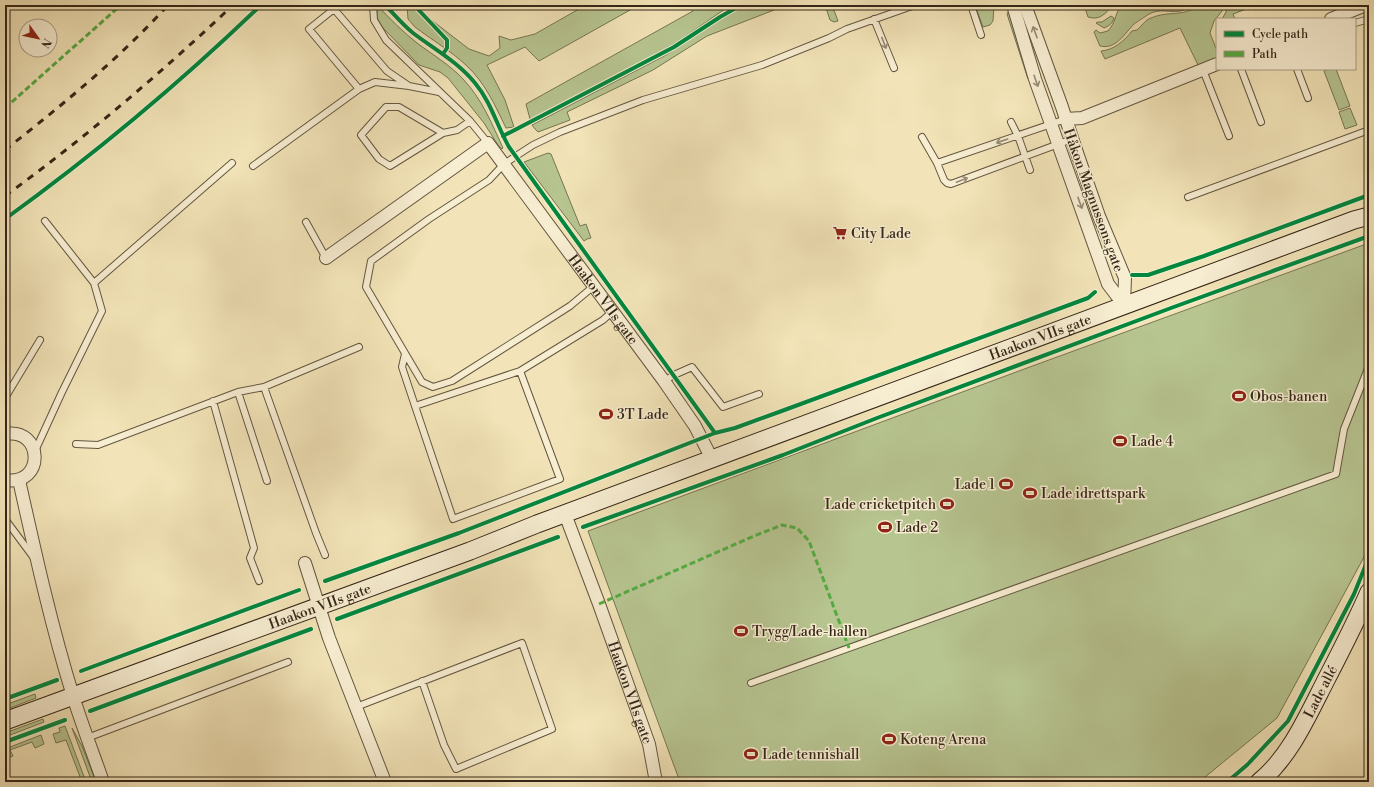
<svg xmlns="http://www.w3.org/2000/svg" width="1374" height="787" font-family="'Libre Bodoni',serif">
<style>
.grass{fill:#b7c591;stroke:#767654}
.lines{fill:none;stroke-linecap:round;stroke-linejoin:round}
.lane-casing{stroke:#645640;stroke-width:8}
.street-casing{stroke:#645640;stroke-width:14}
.secondary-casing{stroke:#342618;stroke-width:19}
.lane{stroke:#f7edd1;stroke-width:6}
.street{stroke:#f7edd1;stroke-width:12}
.secondary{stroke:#f7edd1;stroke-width:17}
.rail{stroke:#342618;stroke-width:3;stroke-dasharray:7 7;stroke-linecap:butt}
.quiet{stroke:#54aa42;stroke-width:3;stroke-dasharray:6 3;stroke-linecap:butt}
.cycleway-casing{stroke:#f7edd1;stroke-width:6}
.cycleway{stroke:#00873e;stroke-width:4}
.oneway{stroke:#968a74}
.labels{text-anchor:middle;stroke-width:3;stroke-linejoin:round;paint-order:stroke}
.street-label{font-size:14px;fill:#342618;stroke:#f7edd1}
.poi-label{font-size:14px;fill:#342618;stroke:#f7edd1;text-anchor:start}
</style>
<rect width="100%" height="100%" fill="#f2e4b8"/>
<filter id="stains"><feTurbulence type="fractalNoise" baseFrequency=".005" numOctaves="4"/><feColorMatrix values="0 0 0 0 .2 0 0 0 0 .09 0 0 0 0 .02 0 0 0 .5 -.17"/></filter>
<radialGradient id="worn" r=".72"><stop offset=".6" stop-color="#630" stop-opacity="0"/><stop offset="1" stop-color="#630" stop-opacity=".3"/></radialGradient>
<path class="grass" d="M377 5C390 19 403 32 417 43 433 55 450 65 463 79 482 99 492 124 503 148L502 149 498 145 484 123 448 78 440 72 419 65 383 28 377 18Z
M407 5H412L469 49 489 56 500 48 499 36 511 40 535 34 586 5H639L539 61 525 47 487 65 505 100 514 127 506 128C495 105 485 83 467 66 451 51 432 40 415 27L408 19Z
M690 5H734L725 9 676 43 537 117 530 119 526 104 693 11Z
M745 5H787L707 36 653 70 567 112 570 120 538 132 535 129 532 125 666 55 722 18Z
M825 5H832L838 21 834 22 830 20Z
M975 5H994L993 21 990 25 983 27Z
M1084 5H1113C1106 13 1100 21 1088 17Z
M1121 5H1194C1189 8 1185 10 1180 11 1169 13 1160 8 1149 14 1146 16 1137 22 1134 24 1125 33 1116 50 1100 46L1094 32 1096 30 1100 33 1108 31C1116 22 1115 14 1121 5Z
M1199 5H1209L1210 9 1216 10 1218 9 1220 5H1223L1222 11 1214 21 1210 33 1217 51V60L1199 67 1180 28 1105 59 1101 51C1114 50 1124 41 1132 31L1137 30C1142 26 1145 20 1151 18 1170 10 1181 18 1199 5Z
M1227 5H1267L1255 10 1254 6 1233 14 1235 19H1222L1226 12Z
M1008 12H1010L1013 20 1028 79 1007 14Z
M1111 16 1114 18C1112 24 1109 26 1104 28L1096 23 1098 22H1102Z
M1329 69H1336L1350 106 1339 110 1324 71Z
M1350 108 1357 125 1345 129 1339 112Z
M548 153 551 154 580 226 586 224 591 238 587 239 584 241 524 162Z
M1369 243V543L1364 557 1277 718 1199 782H680L588 531 1027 368Z
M35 694 36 698 5 710V705Z
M43 719 44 722 5 737V733Z
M65 726 86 782H82L66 740 56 743 53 734 60 732 59 728Z
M72 728 82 746 96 782H92Z
M41 735 44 744 35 748 32 742 10 750 13 756 5 759V749Z"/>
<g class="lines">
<defs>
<path id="lane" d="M373 5 374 20 386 40 470 121
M971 5 981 35
M874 19 894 68
M1355 23 1369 19
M1241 69 1261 122
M1297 69 1308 98
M1203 70 1229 136
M359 89 309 29 334 9 387 71 409 86
M1011 122 1018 136 1030 170
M443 133 390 166 379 159 361 135 386 107H399L443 133 457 130 470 121 488 143
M922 137 937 163 944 180 947 183 951 184 1072 139
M937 163 1066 119
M253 166 359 89 375 82 409 86 439 92
M1188 197 1369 130
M45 221 94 283
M306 222 326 258
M594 286 570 306 452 381 433 387 422 382 366 287 371 261 429 219 489 180 504 164 516 156 533 145 560 132 643 100 762 65 829 38 847 29 915 5
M405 354 402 367 415 406
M520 371 560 479 453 519 415 406 520 371 603 320 613 311
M664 381 674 375 692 367 723 407 759 394
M264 387 316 533 325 555
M238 392 267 481
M5 398 40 340
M213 401 254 548 250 558 259 581
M76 444 98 445 238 392 264 387 359 347
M35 451 62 392 102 311 94 283 232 163
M5 519 34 558
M751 683 1336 474 1344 429 1369 366
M356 707 522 643 552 729 456 769 444 745 422 681
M87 738 288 662"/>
<g id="street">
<path d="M1013 5 1035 79 1108 284 1124 305"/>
<path d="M1025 5 1062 107 1075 147 1099 216 1125 278 1124 305"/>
<path d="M1331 19 1366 5"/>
<path d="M1066 119 1082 118 1217 64"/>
<path id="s1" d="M326 258 488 143 664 381 695 426 712 459"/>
<path d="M5 434C43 427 46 486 5 480"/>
<path d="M19 480C35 552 51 625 73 696 82 725 93 753 103 782"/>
<path id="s2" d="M565 514 599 604 649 744 656 782"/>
<path d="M305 563 329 638 385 782"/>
</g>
<g id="secondary">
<path id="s3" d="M5 721 470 551 537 524 1354 220 1369 216"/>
<path id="s4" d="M1259 782C1290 757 1308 715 1326 680 1341 651 1356 622 1369 592"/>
</g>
</defs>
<use href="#lane" class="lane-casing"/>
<use href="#street" class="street-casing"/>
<use href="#secondary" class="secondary-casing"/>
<use href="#lane" class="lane"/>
<use href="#street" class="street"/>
<use href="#secondary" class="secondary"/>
<path class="rail" d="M5 150C61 106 120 58 168 5
M5 196C85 138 161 73 233 5"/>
<path class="quiet" d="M5 108 121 5
M599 604 754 536 782 525 797 528 809 541 849 648"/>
<defs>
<path id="cycleway" d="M385 5C394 14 403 25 413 33 434 49 458 62 475 83 491 102 497 126 509 147L715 433
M414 5 447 40V48L443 54
M503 136 674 47 720 17 741 5
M5 219C95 154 181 82 261 5
M1132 275H1148L1204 256 1369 195
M583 527 783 455 877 418 1171 308 1369 236
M325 581 459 533 715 433 735 428 779 412 1088 298 1095 292
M337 619 558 537
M81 671 299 590
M5 699 57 680
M90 711 311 629
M5 742 65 720
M1227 782 1247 765 1288 721 1354 594 1369 557"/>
</defs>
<use href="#cycleway" class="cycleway-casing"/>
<use href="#cycleway" class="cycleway"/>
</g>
<defs><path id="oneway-shaft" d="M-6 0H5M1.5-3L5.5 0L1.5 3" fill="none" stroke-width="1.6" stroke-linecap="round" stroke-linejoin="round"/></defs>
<g class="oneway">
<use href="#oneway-shaft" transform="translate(1035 32) rotate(-110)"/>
<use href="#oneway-shaft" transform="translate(884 43) rotate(69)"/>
<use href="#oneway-shaft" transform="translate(1036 81) rotate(71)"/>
<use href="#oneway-shaft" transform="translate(1002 141) rotate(161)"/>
<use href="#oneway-shaft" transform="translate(962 180) rotate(-21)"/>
<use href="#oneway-shaft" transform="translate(1080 203) rotate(70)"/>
</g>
<defs>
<symbol id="supermarket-bare" viewBox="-9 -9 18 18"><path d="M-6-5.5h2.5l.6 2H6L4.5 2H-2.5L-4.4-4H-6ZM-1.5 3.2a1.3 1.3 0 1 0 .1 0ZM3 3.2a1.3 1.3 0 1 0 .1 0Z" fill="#8f2418" stroke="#f7edd1" stroke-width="2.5" paint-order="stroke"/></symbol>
<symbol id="stadium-bare" viewBox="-9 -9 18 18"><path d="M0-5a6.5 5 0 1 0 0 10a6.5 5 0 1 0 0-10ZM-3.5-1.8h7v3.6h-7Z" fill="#8f2418" stroke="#f7edd1" stroke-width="2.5" paint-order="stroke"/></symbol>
</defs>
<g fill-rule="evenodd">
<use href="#supermarket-bare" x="830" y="223" width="20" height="20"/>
<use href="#stadium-bare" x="1229" y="386" width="20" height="20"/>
<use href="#stadium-bare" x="596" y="404" width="20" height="20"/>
<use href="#stadium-bare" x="1110" y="431" width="20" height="20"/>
<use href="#stadium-bare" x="996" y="474" width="20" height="20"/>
<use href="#stadium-bare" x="1020" y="483" width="20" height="20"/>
<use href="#stadium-bare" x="937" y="494" width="20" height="20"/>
<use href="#stadium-bare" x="875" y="517" width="20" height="20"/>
<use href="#stadium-bare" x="731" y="621" width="20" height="20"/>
<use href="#stadium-bare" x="879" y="729" width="20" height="20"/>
<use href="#stadium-bare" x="741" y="744" width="20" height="20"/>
</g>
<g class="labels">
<g class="street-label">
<text transform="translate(1094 200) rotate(70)" y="5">Håkon Magnussons gate</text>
<text dy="5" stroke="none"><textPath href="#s1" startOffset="393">Haakon VIIs gate</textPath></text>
<text dy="5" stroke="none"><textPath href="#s3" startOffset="1104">Haakon VIIs gate</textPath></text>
<text dy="5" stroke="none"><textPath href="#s3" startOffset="335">Haakon VIIs gate</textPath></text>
<text dy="5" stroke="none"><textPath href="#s4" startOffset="110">Lade allé</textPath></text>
<text dy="5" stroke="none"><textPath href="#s2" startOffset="190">Haakon VIIs gate</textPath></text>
</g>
<g class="poi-label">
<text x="851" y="238">City Lade</text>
<text x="1250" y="401">Obos-banen</text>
<text x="617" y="419">3T Lade</text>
<text x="1131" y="446">Lade 4</text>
<text x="995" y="489" text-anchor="end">Lade 1</text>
<text x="1041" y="498">Lade idrettspark</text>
<text x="936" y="509" text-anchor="end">Lade cricketpitch</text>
<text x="896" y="532">Lade 2</text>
<text x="752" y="636">Trygg/Lade-hallen</text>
<text x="900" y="744">Koteng Arena</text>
<text x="762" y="759">Lade tennishall</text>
</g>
</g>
<rect width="1374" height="787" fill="none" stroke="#f2e4b8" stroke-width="20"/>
<rect x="6" y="6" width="1362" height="775" fill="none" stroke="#342618" stroke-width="2"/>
<rect x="10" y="10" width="1354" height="767" fill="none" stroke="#342618"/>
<rect x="1216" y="18" width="140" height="52" fill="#f7edd1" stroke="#a99d87"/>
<rect x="1224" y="31" width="20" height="6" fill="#00873e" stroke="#a99d87"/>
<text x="1252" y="38" font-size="12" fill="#342618">Cycle path</text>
<rect x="1224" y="51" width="20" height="6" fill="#54aa42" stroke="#a99d87"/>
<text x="1252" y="58" font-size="12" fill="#342618">Path</text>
<g transform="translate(38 38) rotate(123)"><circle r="19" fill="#f7edd1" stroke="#a99d87"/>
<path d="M0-3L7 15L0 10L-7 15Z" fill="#8f2418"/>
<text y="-6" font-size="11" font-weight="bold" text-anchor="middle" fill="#342618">N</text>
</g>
<rect width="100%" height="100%" filter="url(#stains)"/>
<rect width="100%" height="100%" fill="url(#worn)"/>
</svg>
